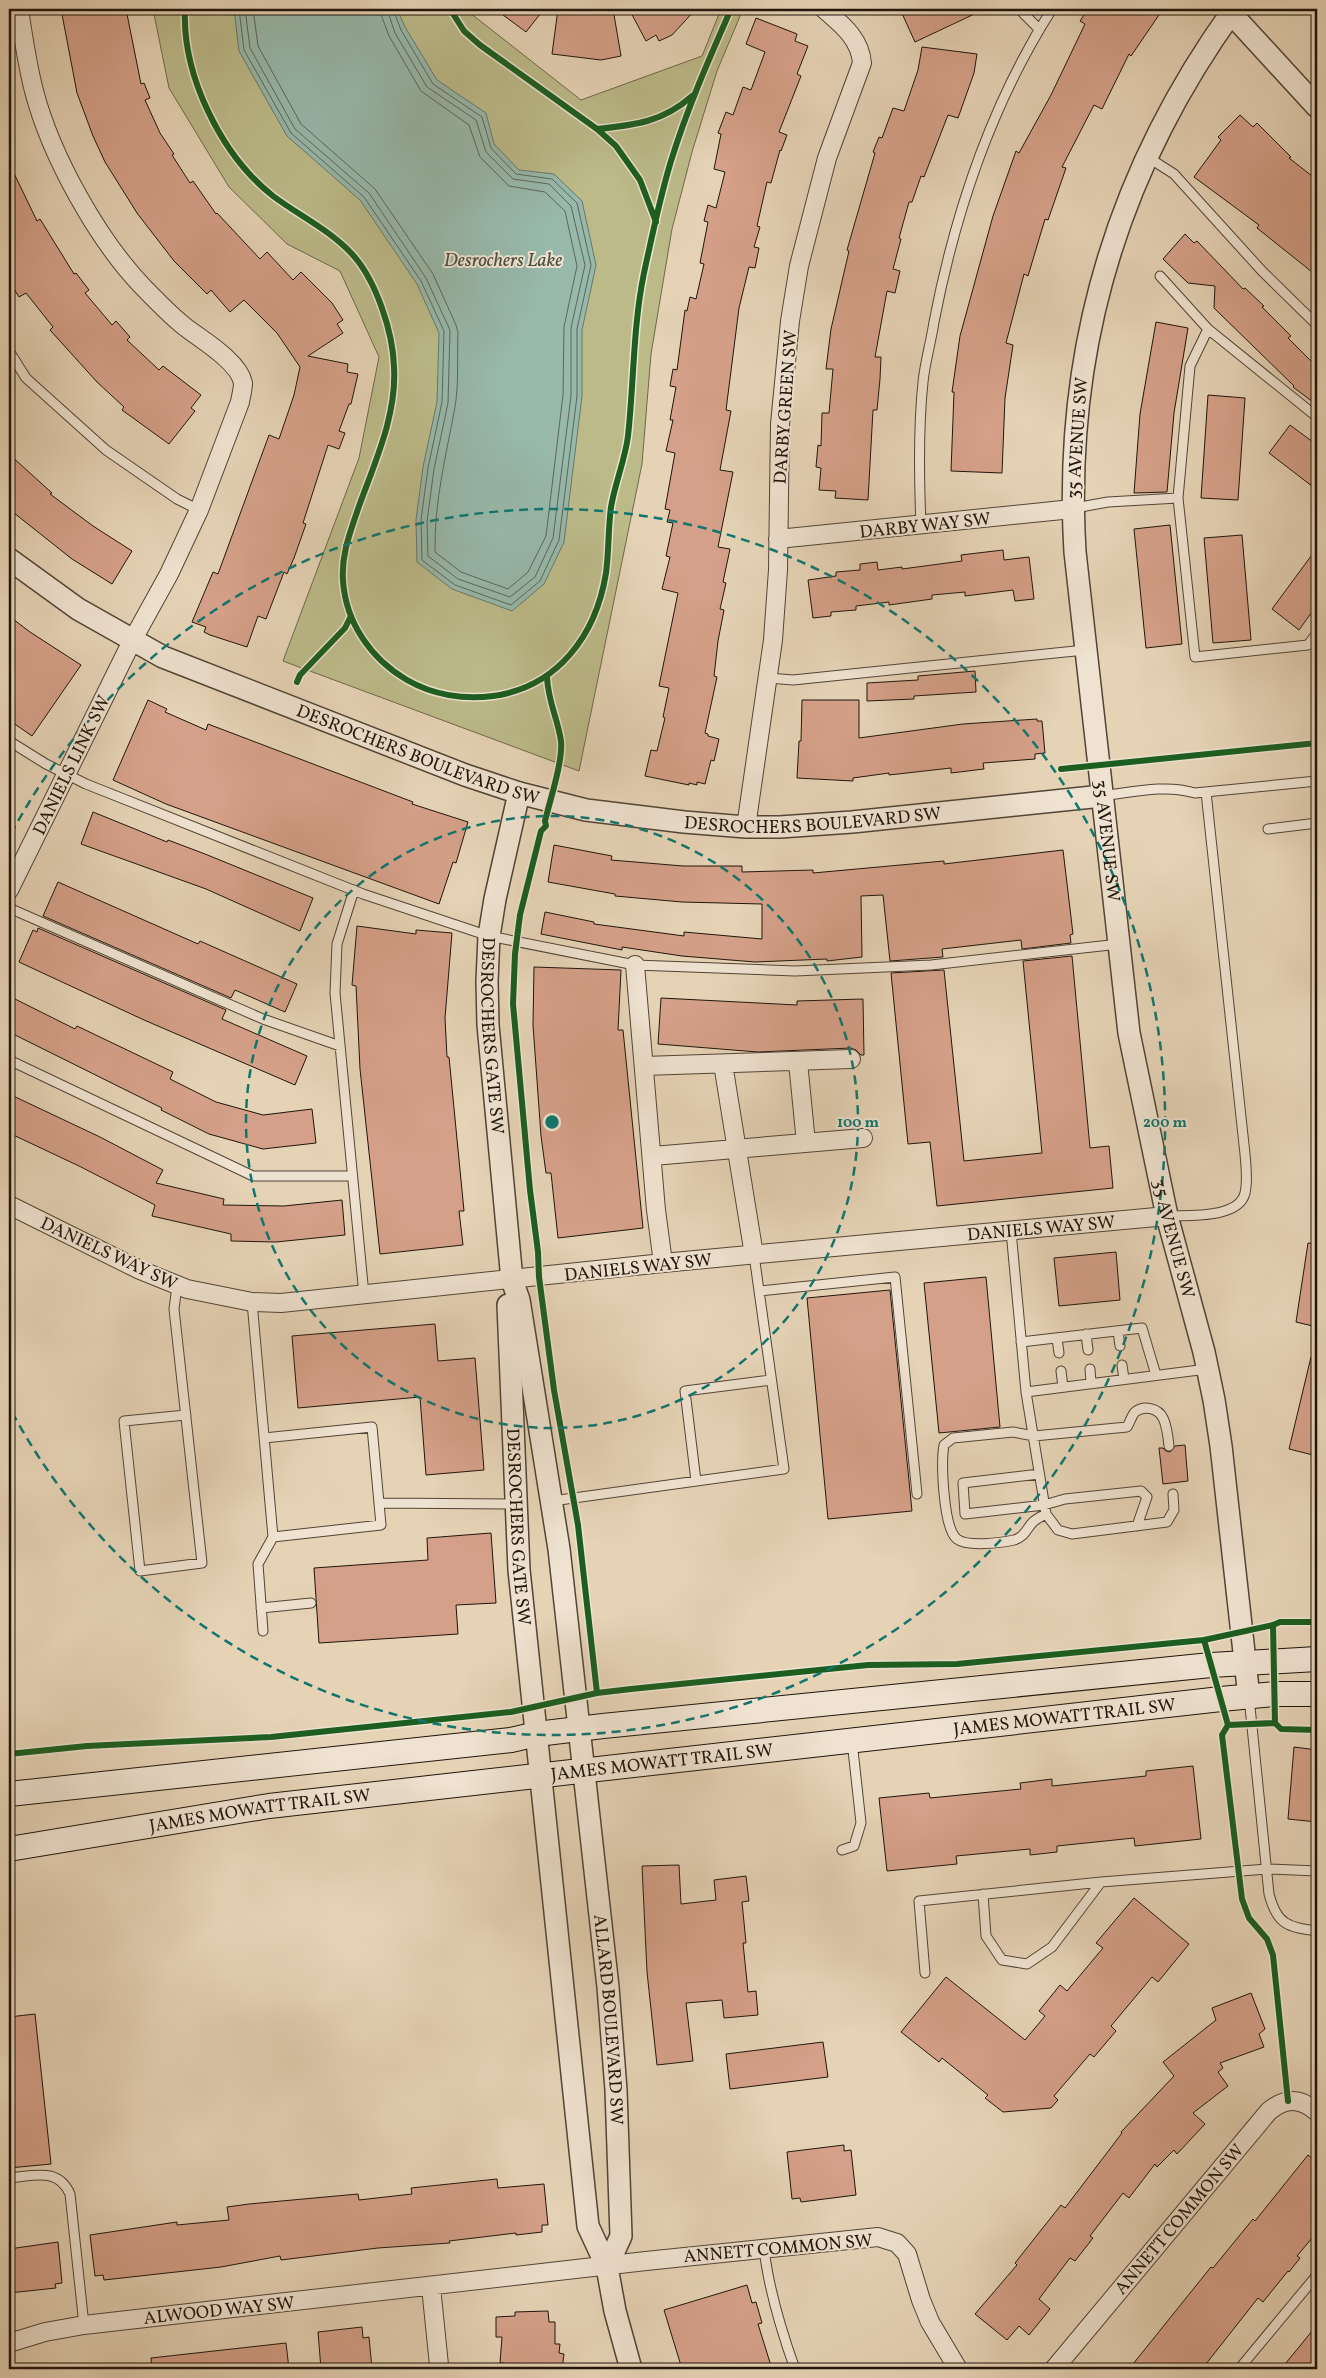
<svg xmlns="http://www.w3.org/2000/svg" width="1326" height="2378" font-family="Vollkorn,serif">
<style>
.green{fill:#bcba89;stroke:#6e684a}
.water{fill:#97b8aa;stroke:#67776a}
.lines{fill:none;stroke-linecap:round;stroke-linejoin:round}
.shore{stroke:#5b665a;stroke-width:1}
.building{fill:#d5a089;stroke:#1f150b}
.service-casing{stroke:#514436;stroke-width:11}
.minor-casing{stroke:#514436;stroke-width:20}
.tertiary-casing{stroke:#514436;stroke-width:24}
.secondary-casing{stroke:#1f150b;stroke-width:26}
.service{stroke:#efe2d0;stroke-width:9}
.minor{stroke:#efe2d0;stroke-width:18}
.tertiary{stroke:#efe2d0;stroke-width:21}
.secondary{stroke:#efe2d0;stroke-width:24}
.cycleway-casing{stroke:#efe2d0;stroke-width:9}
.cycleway{stroke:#1b5e20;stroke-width:6}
.ring{fill:none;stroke:#0f766e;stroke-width:2.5;stroke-dasharray:9 6}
.labels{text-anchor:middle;stroke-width:4;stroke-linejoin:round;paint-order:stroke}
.street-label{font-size:18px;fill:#1f150b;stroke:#efe2d0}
.water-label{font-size:19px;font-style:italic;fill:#494e43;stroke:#efe2d0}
.centre{fill:#0f766e;stroke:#efe2d0;stroke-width:2.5}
.ring-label{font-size:15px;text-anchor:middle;font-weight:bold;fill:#0f766e;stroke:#efe2d0;stroke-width:4;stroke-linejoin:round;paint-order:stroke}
</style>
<rect width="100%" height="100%" fill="#e6d3b6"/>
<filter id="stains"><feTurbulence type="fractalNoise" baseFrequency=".004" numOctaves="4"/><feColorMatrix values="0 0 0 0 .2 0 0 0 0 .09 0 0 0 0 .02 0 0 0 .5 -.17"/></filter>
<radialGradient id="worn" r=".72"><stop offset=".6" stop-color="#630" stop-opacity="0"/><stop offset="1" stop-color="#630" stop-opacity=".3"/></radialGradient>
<path class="green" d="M153 9H465L581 100 702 56 721 9H743L717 71 692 152 672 229 651 354 642 464 579 771 283 661 359 458 379 357 340 271 287 244 229 187 169 88Z"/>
<path class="water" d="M234 9H397L405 27 437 80 486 113 494 144 519 170 554 174 582 201 596 265 582 330V396L564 542 544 584 512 611 452 589 417 562 416 520 423 467 437 402 439 333 417 284 360 200 287 136 239 51Z"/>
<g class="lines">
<path class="shore" d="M239 9 244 50 291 133 364 197 421 281 444 331 442 402 428 468 421 520 422 560 455 585 511 605 540 581 559 540 577 396V329L591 265 577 203 552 179 516 174 491 148 482 117 433 84 401 30 393 9
M245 9 250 48 295 129 369 193 426 278 450 330 448 403 434 469 427 521 428 556 458 579 510 597 535 577 553 538 571 396V328L585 265 571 206 549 184 513 179 486 152 476 120 427 87 395 33 387 9
M253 9 258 46 301 124 375 189 433 274 456 325 458 333C457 357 459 383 455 407 446 456 434 502 435 552L461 572 508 589 528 572 546 536 563 395 564 327 577 266 565 211 545 192 509 186 480 157 469 125 421 91 389 36 379 9"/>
</g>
<path class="building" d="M61 9H126L141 84 144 83 150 98 145 100 160 133 174 154 172 155 190 183 193 181 216 214 217 213 260 259 267 252 293 280 301 272 332 303 343 320 337 324 343 333 308 356 348 364 347 372 358 374 351 404H349L339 431 345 433 339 449 328 445 303 523 306 524 294 558 287 574 284 572 266 619 258 616 247 647 210 635 204 632 206 627 192 622 213 572 218 574 269 435 279 439 294 395 300 367 277 333 244 300 230 312 211 290 207 294 174 261 137 213 105 162 93 136 77 93Z
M495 9H544L526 32Z
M558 9H613L621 56 601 60 552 54Z
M629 9H696L672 35 659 41 656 35 646 41Z
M900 9H985L915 42Z
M1088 9H1163L1131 56 1129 54 1102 109 1094 105 1062 167 1066 168 1048 220 1045 219 1028 276 1024 274 1006 343 1013 345 1005 398 1002 473 951 471 954 392H952L960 336 993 216 1016 151 1019 153 1051 95 1085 24 1080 21Z
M756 18 797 34 795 41 808 46 797 74 801 76 779 132 787 135 781 151 780 150 771 183 767 182 757 226 760 227 754 247 759 248 755 268 749 267 739 308 726 410 731 411 720 470 733 472 718 547 730 549 723 582 726 583 720 609 724 610 718 641 714 676 717 677 705 733 708 734V736L719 739 714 761 711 760 705 784 697 782V785L689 783V785L645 776 651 750 657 751 665 718 663 717 669 688 659 686 678 593 662 589 670 557 666 556 673 523 667 522 670 510 665 509 675 453 666 451 673 420H670L676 387 670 386 673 369 677 370 685 310 687 311 690 297 696 299 704 264 700 263 708 222 704 221 708 205 716 208 725 172 714 169 721 134 718 133 726 112 733 115 743 87 751 90 765 52 746 44Z
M922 47 977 54 974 73 958 118 948 115 924 177 921 176 912 202H909L899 238 901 239 893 269 900 271 895 293 887 291 875 357H881L880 379 877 410H873L868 500 835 498 836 491 819 490 821 468 816 467 818 445 821 446 822 413H829L833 369H826L831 329 849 251 847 250 875 153 873 152 879 137 882 138 893 108 904 111 918 70Z
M1240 115 1253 127 1257 123 1291 157 1289 158 1317 180V276L1257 228 1259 225 1194 177 1221 140 1218 137Z
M9 163 37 221 40 219 74 274 76 273 89 290 85 293 112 325 116 321 130 337 127 340 159 370 163 366 201 395 191 408 195 411 169 444 122 410 124 407 97 382 50 330 53 327 26 293 19 297 9 281Z
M1185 234 1194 243 1197 241 1243 289 1245 288 1264 306 1262 307 1291 336 1288 338 1317 367V405L1293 387 1294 386 1214 308 1215 286 1188 283 1163 259Z
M1156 322 1188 328 1174 413 1167 492 1134 493 1140 414Z
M1208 395 1245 398 1238 500 1201 498Z
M1290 425 1317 445V490L1269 453Z
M9 454 52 493 50 494 93 526 132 551 112 584 72 559 9 509Z
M1170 525 1182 644 1146 648 1134 529Z
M1242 535 1251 640 1213 643 1204 538Z
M1317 548V605L1299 630 1272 609Z
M1003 550 1004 560 1029 557 1034 599 1015 601 1013 590 965 596V592L932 595V599L889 605V602L856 606V610L831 612V616L813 618 808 580 836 576V572L860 570V564L877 562 878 570 902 567V569L962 561 961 555Z
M9 616 30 632 81 665 32 736 9 720V669L13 664 9 661Z
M975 671 976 692 914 696V699L867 701V683L918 680V676Z
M148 700 167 709 165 712 206 730 208 724 413 802 412 804 468 822 456 863 453 862 439 904 166 804 113 780Z
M802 700H859V738L963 724 1037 719V721H1042L1045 753 1035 754V759L983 763 984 769 951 773V768L889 775V773L853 778V781L797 778 799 741H801Z
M93 812 167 842 168 840 205 854 313 898 300 931 206 889 81 844Z
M554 845 612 856 611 860 683 866H742V872L813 870V873L944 861V864L1063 850 1073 934 1070 935 1071 943 1022 949 1021 940 942 949 943 957 890 961 883 895 861 896 862 957 827 961V959L755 962 682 956 622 947V950L541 934 545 912 594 922V924L684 936V932L762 939V904L682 902 615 896V894L548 882Z
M58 882 198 944 200 941 297 984 285 1012 235 990 231 998 43 916Z
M357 926 416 934V930L452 933 445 1018 447 1057H449L464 1211H459L463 1245 380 1254 360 1069 356 986 352 985Z
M38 928 226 1010 222 1019 307 1056 295 1085 144 1020 19 962 33 930 37 932Z
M1072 956 1090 1148 1109 1146 1113 1188 937 1206 930 1142 908 1144 891 973 944 970 964 1161 1042 1153 1023 961Z
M534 967 621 970 618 1030H623L643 1228 558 1238 551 1173H546L541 1136 533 1025Z
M9 996 75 1029 77 1026 173 1072 170 1079 216 1102 263 1115 312 1109 316 1143 263 1149 209 1134 161 1110 162 1108 9 1032Z
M661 998 797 1005V1001L863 999 864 1055H861L856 1050 851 1048 758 1052 658 1044Z
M9 1094 100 1137 163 1170 156 1183 224 1199 223 1205 284 1206 342 1200 345 1235 276 1242 231 1241V1234L152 1216 155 1205 79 1166 9 1133Z
M1308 1243 1317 1244V1327L1296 1322Z
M1116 1252 1120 1300 1059 1306 1054 1258Z
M986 1277 1000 1427 939 1433 924 1283Z
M890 1290 912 1511 828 1519 807 1298Z
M435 1324 438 1361 475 1358 484 1470 426 1475 420 1397 298 1408 292 1336Z
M1311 1357 1317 1358V1456L1289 1449Z
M1185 1445 1188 1481 1163 1484 1159 1448H1163L1166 1451 1170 1452 1175 1446Z
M491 1533 496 1603 456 1605 458 1634 319 1643 314 1568 428 1560 427 1538Z
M1294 1747 1317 1750V1822L1288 1819Z
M1193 1766 1201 1839 1135 1846 1134 1838 1057 1846V1852L1030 1855V1849L956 1856 957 1864 887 1871 879 1798 929 1793 930 1798 1021 1789 1020 1783 1052 1779V1786L1146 1776V1771Z
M679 1865 681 1904 716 1900 714 1880 746 1876 749 1901 742 1902 746 1943H743L748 1992 756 1991 758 2015 724 2018 722 2000 686 2003 693 2061 657 2065 647 1972 642 1866Z
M1134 1898 1189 1944 1158 1982 1152 1977 1111 2026 1116 2031 1094 2057 1090 2054 1054 2096 1058 2100 1051 2108 1003 2112 985 2098 988 2095 942 2058 939 2062 901 2032 946 1977 1025 2040 1045 2016 1039 2011 1060 1985 1067 1991 1103 1948 1096 1943Z
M1251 1993 1265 2029 1259 2034 1264 2047 1220 2063 1223 2068 1218 2072 1228 2086 1193 2113 1205 2124 1177 2154 1174 2150 1157 2167 1155 2164 1129 2198 1123 2193 1090 2236 1093 2238 1075 2261 1070 2258 1039 2299 1050 2309 1029 2335 1019 2326 1007 2340 975 2314 1017 2265 1015 2263 1061 2205 1065 2208 1122 2133 1121 2132 1174 2076 1163 2062 1216 2020 1212 2008Z
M35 2014 51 2164 9 2168V2017Z
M823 2042 828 2077 730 2089 726 2054Z
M844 2145V2151L851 2150 856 2195 801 2202 800 2198 792 2199 787 2152Z
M1308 2155 1317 2162V2232L1297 2256 1300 2258 1289 2272 1288 2271 1263 2302 1258 2298 1202 2369H1129L1211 2267 1213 2268 1253 2219 1255 2221Z
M497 2179 498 2188 544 2184 548 2225H542V2232L516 2235V2233L449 2241 450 2243 378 2248 281 2260 280 2256 221 2267 104 2280 103 2275 95 2276 90 2235 177 2222V2225L229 2220 227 2207 249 2204 358 2194 359 2200 412 2194 411 2188Z
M58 2242 62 2283 55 2284 56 2288 9 2293V2249Z
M747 2285 752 2303 756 2302 762 2323 758 2324 772 2369H682L664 2310Z
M548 2311 549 2322H555V2344H560L559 2353 564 2354 562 2369H514V2364L500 2363 502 2337H496V2317L515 2316V2312Z
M1317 2325V2369H1281Z
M362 2327 363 2338 369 2337 372 2369H321L318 2332Z
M286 2343 289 2369H152L151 2358Z"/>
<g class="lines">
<defs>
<path id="service" d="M1019 9 1039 29
M1149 158 1174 174 1262 271 1317 325
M1160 276 1208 329
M9 351 26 378 106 450 177 499 199 510
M1317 417 1208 329 1190 366 1178 498 1195 657 1308 645 1317 633
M1075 508 1108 502 1178 498
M921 526C919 478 918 429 923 382 925 362 931 342 934 322 955 213 992 103 1052 9
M769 678 793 680 1085 650
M9 741 46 764 86 784 363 894 489 936 635 965 795 971 931 965 1119 944
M1102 796C1133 792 1166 784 1195 793L1317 781
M1268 829 1317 823
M354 890 337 944 335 993 364 1295
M9 908 263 1019 340 1046
M9 1060 253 1176H352
M1167 1216C1188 1215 1239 1219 1245 1193 1248 1181 1246 1167 1245 1154L1206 792
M1011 1231 1026 1392 1207 1369
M177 1286 174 1309 202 1563 140 1571 124 1421 186 1415
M759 1291 895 1277 917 1494
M252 1302 273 1537 258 1564 263 1631
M1118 1331 1120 1346
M1086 1334 1088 1350
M1057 1338 1059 1353
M1021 1342 1142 1328 1156 1375
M1122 1365 1124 1379
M1090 1369 1091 1383
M1061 1371 1063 1387
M1026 1392 1046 1514 1058 1530 1072 1534 1167 1522 1174 1510 1173 1494
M264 1438 372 1427 381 1525 273 1537
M1039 1474 963 1483 965 1514 1044 1505 1065 1499 1141 1491 1147 1497 1137 1526
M696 1481 685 1391 771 1380
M552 1501 784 1469 754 1255
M379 1503 516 1504
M1046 1514C1042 1516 1036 1519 1033 1522 1026 1529 1025 1537 1014 1540 1001 1543 967 1547 957 1539 943 1528 941 1462 944 1445L953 1438 1013 1432 1034 1436 1127 1427C1130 1422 1132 1415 1135 1412 1144 1405 1158 1408 1163 1418 1167 1426 1168 1436 1169 1446
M261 1608 311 1603
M1249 1697 1269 1894C1277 1925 1288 1927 1317 1931
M842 1850 854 1846 861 1823 852 1741
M983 1894 986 1936 1002 1960 1027 1964 1052 1947 1101 1882
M925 1973 919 1901 1101 1882 1267 1869 1317 1871
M9 2178C34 2176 58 2167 70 2194L84 2325
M764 2249C769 2291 781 2330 795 2369
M1239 2369 1317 2275"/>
<path id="minor" d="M778 539 1072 509
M746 827 773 640 778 570 780 424 790 321 799 266 827 158 862 63C860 38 841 24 824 9
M9 890 132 641 169 574 199 510 240 402C241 396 243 389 243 383 239 361 200 339 184 326 170 315 157 301 145 289 98 241 51 156 34 91 27 64 23 36 19 9
M635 965 656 1210 663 1263
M798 1062 806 1143
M723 1064 754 1255
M644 1066 851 1059
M653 1156 863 1138
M9 1205 140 1270 187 1289 252 1302 281 1303 663 1263 1167 1216
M431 2287 439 2365
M9 2343 45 2332 84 2325 646 2261 878 2237 897 2243 907 2254 921 2300 930 2322 958 2369
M1054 2369 1269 2111C1286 2097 1301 2098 1317 2112"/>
<g id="tertiary">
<path d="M1227 9 1317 107"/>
<path id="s1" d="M1234 9C1117 171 1063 353 1075 552L1129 1033 1167 1216 1204 1352 1214 1400 1221 1446 1249 1697"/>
<path id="s2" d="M9 559 78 609 163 657 465 775 519 793 586 810 684 822 746 827H780L852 822 1102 796"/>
<path id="s3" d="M519 793 495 899 489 936 487 981 488 1025 512 1280 519 1300 559 1549 608 1987 616 2090 621 2236 607 2267"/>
<path id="s4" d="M508 1305 519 1570 588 2226 607 2267 615 2311 631 2369"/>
</g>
<g id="secondary">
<path d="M9 1794 511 1740 537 1734 603 1726 1211 1665 1317 1659"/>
<path id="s5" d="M9 1849 269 1806 1221 1699 1274 1694H1317"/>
</g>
</defs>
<use href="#service" class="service-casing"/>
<use href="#minor" class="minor-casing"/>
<use href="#tertiary" class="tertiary-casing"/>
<use href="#secondary" class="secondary-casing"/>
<use href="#service" class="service"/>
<use href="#minor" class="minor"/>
<use href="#tertiary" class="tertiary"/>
<use href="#secondary" class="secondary"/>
<defs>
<path id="cycleway" d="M185 9C182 75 221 155 273 196 298 215 330 230 352 254 376 280 393 332 394 367 397 416 374 464 358 509 350 533 341 555 343 581 346 623 371 659 407 680 433 695 464 700 493 696 558 687 596 635 606 573 609 551 608 529 611 507 615 483 625 460 628 436 634 381 633 326 644 273 652 236 660 197 671 161 687 109 709 59 731 9
M450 9 464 31 480 45 597 129 616 146 640 180 656 222
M597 129C635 125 663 122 692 96
M547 677C548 702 558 719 561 741 563 761 550 800 545 821L546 826 541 831 520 915 515 954 513 1004 530 1190 538 1252 539 1277 554 1390 578 1525 597 1693
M297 682 300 675 345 628 351 616
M1061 769 1317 743
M1273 1625 1275 1723
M1204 1640 1228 1725 1222 1735 1242 1899 1249 1918 1267 1939 1273 1955 1288 2101
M1228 1725 1275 1723 1281 1729 1317 1730
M9 1754 87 1746 271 1737 511 1712 597 1693 631 1689 868 1665 957 1664 1204 1640 1273 1625 1280 1622H1317"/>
</defs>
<use href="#cycleway" class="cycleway-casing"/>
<use href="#cycleway" class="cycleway"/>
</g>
<g class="ring">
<circle cx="552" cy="1122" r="306"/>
<path d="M11 834A613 613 0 1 1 11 1410"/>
</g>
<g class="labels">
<g class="street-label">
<text transform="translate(785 407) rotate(-86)" y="6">DARBY GREEN SW</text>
<text transform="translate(1077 438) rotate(-86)" y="6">35 AVENUE SW</text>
<text transform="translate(925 525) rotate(-6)" y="6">DARBY WAY SW</text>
<text dy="6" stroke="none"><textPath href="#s2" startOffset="456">DESROCHERS BOULEVARD SW</textPath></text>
<text transform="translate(71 765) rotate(-64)" y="6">DANIELS LINK SW</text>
<text dy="6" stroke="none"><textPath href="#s2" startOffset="861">DESROCHERS BOULEVARD SW</textPath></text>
<text dy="6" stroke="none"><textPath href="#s1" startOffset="868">35 AVENUE SW</textPath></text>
<text dy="6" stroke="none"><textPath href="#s3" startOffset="246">DESROCHERS GATE SW</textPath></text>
<text transform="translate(1041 1228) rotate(-5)" y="6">DANIELS WAY SW</text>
<text dy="6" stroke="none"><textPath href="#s1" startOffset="1272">35 AVENUE SW</textPath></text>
<text transform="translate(109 1253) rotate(25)" y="6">DANIELS WAY SW</text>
<text transform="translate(638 1267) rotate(-6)" y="6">DANIELS WAY SW</text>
<text dy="6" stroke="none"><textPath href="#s4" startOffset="222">DESROCHERS GATE SW</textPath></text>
<text dy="6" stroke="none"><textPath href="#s5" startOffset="1064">JAMES MOWATT TRAIL SW</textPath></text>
<text dy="6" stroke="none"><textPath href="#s5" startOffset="659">JAMES MOWATT TRAIL SW</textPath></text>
<text dy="6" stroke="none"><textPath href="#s5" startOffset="254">JAMES MOWATT TRAIL SW</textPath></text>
<text dy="6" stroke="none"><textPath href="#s3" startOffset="1238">ALLARD BOULEVARD SW</textPath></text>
<text transform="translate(1179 2219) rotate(-50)" y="6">ANNETT COMMON SW</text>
<text transform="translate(778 2248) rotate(-5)" y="6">ANNETT COMMON SW</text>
<text transform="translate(219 2310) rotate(-6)" y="6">ALWOOD WAY SW</text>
</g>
<g class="water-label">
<text x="503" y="266">Desrochers Lake</text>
</g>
</g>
<circle cx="552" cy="1122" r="8" class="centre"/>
<g class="ring-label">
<text x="858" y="1127">100 m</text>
<text x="1165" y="1127">200 m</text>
</g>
<rect width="1326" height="2378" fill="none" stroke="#e6d3b6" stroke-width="30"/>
<rect x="10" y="10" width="1306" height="2358" fill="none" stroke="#1f150b" stroke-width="2.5"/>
<rect x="15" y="15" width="1296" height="2348" fill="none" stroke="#1f150b"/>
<rect width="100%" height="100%" filter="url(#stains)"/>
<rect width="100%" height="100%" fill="url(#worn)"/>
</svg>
